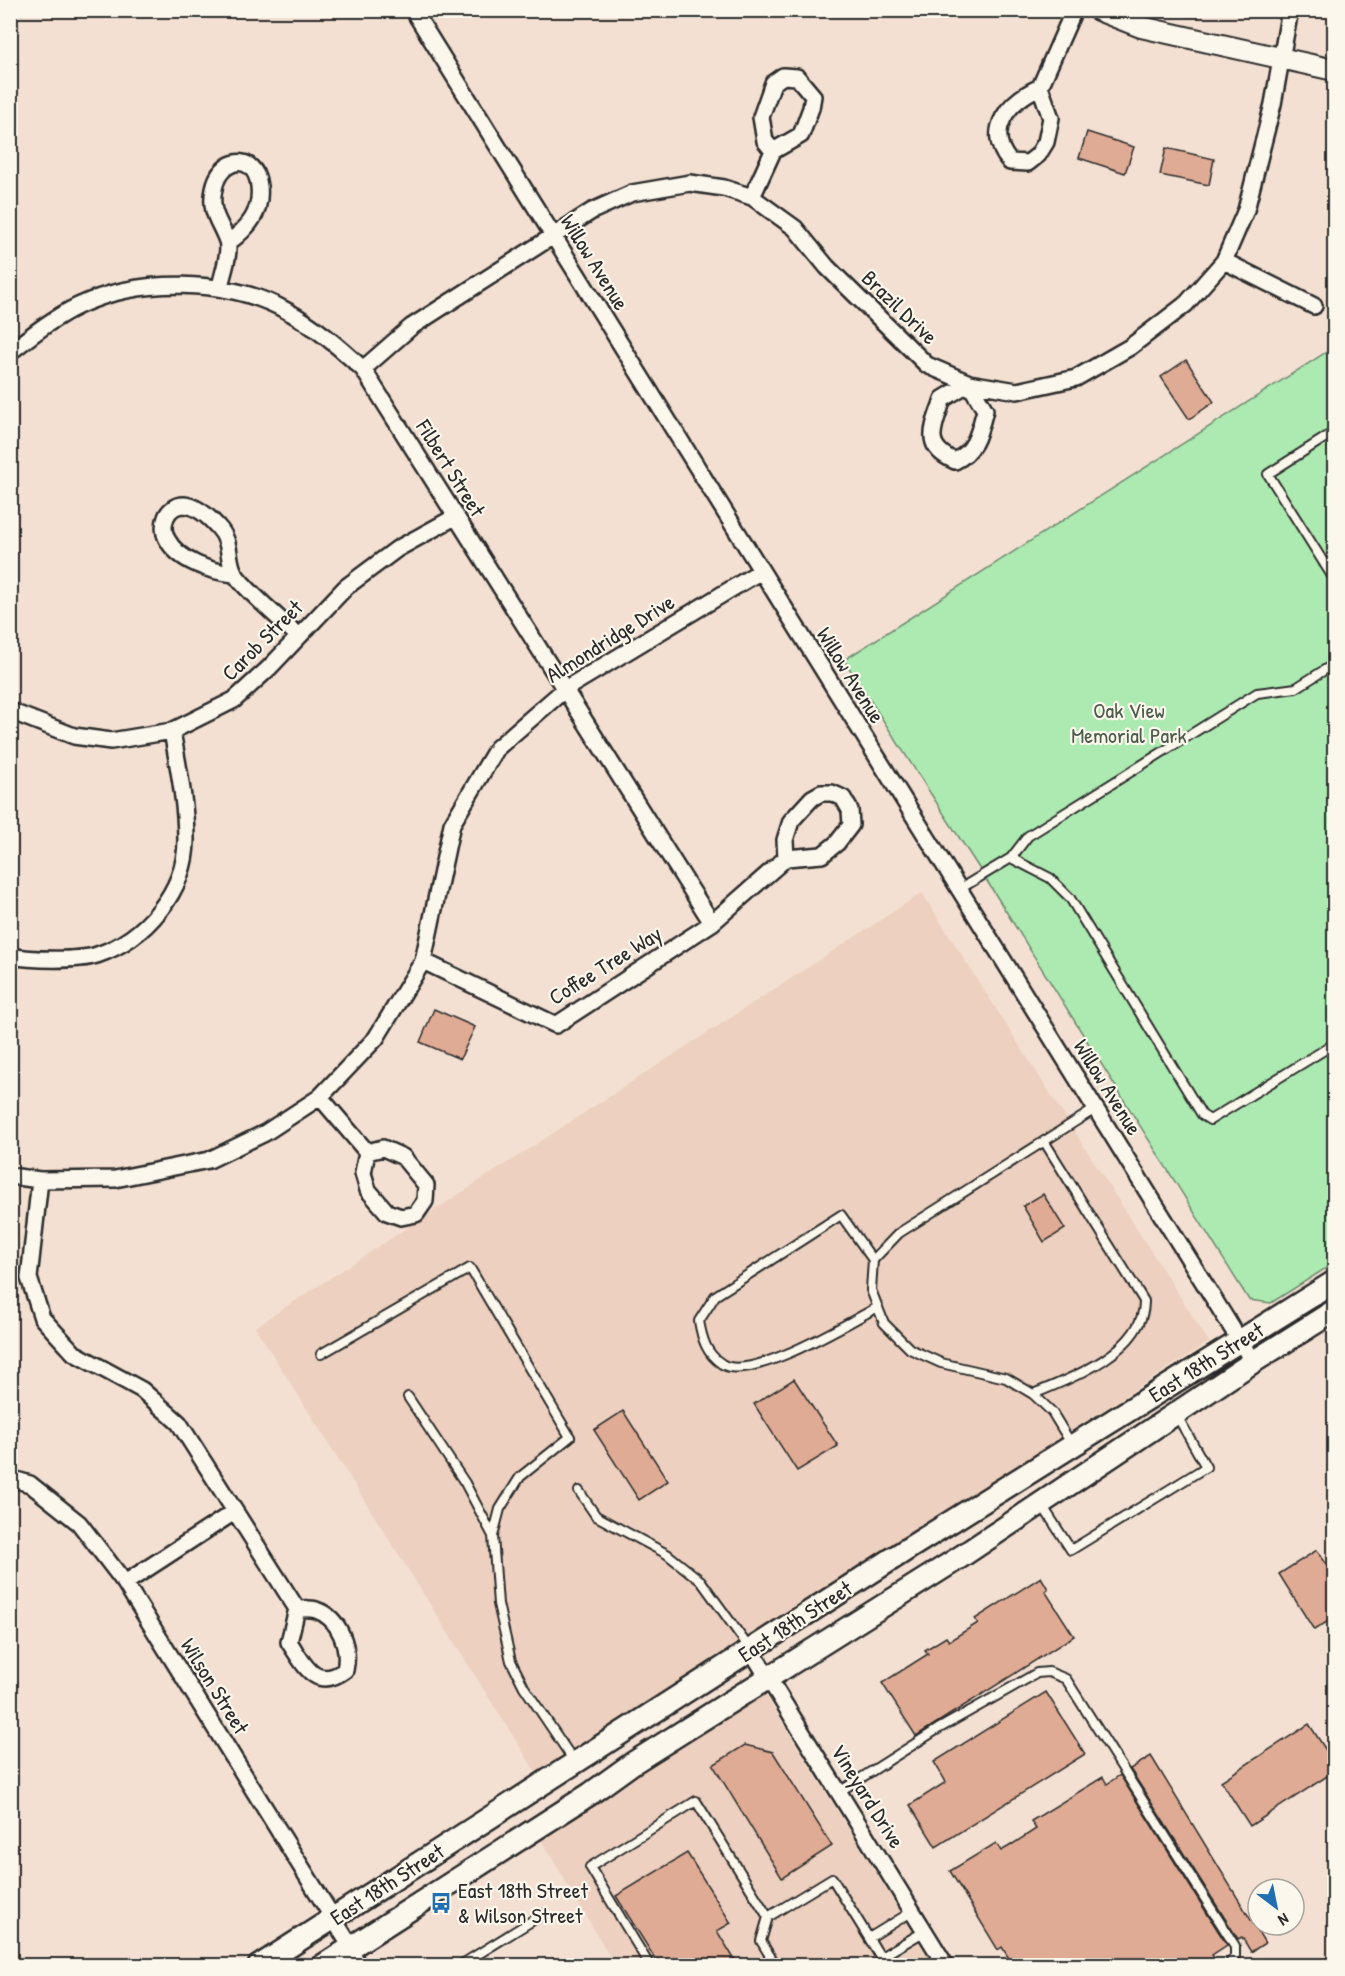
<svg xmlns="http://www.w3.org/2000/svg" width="1345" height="1976" font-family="'Patrick Hand',sans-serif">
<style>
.built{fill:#edd0bf}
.green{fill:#aceab1;stroke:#6c8a6e;stroke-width:1.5}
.building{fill:#e0ab94;stroke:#2b2b2b;stroke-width:1.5}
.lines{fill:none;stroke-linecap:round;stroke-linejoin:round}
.service-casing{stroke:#2b2b2b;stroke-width:12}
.minor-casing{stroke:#2b2b2b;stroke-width:20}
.tertiary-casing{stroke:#2b2b2b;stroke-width:24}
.secondary-casing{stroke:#2b2b2b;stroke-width:26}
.service{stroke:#fbf7ec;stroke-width:8}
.minor{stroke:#fbf7ec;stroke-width:15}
.tertiary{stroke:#fbf7ec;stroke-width:20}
.secondary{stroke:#fbf7ec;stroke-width:21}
.labels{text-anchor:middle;stroke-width:4.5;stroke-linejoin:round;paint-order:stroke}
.street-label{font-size:22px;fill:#2b2b2b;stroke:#fbf7ec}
.park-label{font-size:22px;fill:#4b5b4c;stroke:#fbf7ec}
.poi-label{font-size:22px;fill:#2b2b2b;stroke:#fbf7ec;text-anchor:start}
</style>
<rect width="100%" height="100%" fill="#f3e0d2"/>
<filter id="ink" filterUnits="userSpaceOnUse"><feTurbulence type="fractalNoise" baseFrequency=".0167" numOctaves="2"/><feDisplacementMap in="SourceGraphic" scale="12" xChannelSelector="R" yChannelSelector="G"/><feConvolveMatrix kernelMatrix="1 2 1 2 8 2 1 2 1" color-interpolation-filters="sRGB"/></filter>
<g filter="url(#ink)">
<path class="built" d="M922 893 1209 1342 537 1774 255 1327Z
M763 1691 933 1965H615L539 1836Z"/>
<path class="green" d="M1334 347V1263L1271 1303 1249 1300 977 865 844 660Z"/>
<path class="building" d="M1087 132 1134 147 1125 173 1079 158Z
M1166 148 1214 159 1209 185 1160 175Z
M1186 360 1214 402 1189 419 1161 377Z
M434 1009 475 1027 460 1059 420 1042Z
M1043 1194 1065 1229 1044 1242 1023 1206Z
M794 1379 838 1446 797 1471 754 1404Z
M623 1411 668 1481 639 1500 594 1430Z
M1317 1550 1335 1577V1617L1314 1630 1279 1574Z
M1041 1577 1048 1589 1045 1591 1074 1636 916 1736 882 1683 928 1654 925 1650 946 1637 949 1641 978 1623 975 1619Z
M1046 1692 1085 1754 936 1847 910 1805 946 1782 934 1762Z
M1309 1724 1335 1764V1771L1250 1826 1221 1781Z
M745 1745 773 1752 832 1846 782 1878 713 1765Z
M1151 1756 1265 1943 1251 1952 1242 1937 1238 1939 1130 1769Z
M1120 1775 1227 1945 1212 1955 1219 1965H1013L1002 1947 998 1950 950 1871 996 1843 1001 1851 1008 1847 1036 1829 1031 1821 1103 1777 1107 1784Z
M687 1853 731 1923 717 1931 738 1965H659L616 1896Z"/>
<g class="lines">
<defs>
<path id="service" d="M1334 432 1268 474 1334 579
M1011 858 1050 878 1070 898 1202 1115 1210 1120 1334 1044
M958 890 1011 858 1028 836 1257 693 1296 688 1334 664
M873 1260 841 1215 715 1296 699 1321C702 1338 706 1354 722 1364 750 1383 849 1322 878 1307
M321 1354 470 1268 570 1437 520 1477 500 1509 493 1536 498 1604 511 1661 524 1687 574 1761
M1033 1394C1071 1379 1145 1350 1144 1301L1044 1141
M408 1397 465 1483 493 1536
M1072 1445 1052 1412 1033 1394 1006 1378 941 1363 910 1349 884 1323 871 1290 873 1260 899 1233 1095 1109
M579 1491 596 1516 667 1554 701 1581 750 1649
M1042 1505 1071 1550 1206 1467 1176 1414
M839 1792 938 1729 1037 1673 1049 1672 1066 1679 1235 1946V1956L1228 1966
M869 1938 913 1911
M352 1948 364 1966
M881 1957 925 1931
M459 1966 543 1914
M650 1966 590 1867 696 1801 768 1917
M776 1966 761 1941 768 1917 832 1878 886 1966"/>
<path id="minor" d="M413 10 1253 1362
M1040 87 1051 118 1046 142 1038 155 1028 163 1010 162C983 130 1009 101 1040 87L1074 10
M752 197 773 151 801 135 811 108 813 96 797 77 783 76 773 83 761 117 765 141 773 151
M1224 261 1314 306
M220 287C222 275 231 253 227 241 220 221 209 213 214 189 219 158 255 151 259 186 262 213 248 228 228 243
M10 352C32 335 53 318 78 306 139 277 228 278 287 311 315 326 339 347 363 369L712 923
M363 369 411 327 592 211 632 193 690 183 724 188 752 197 795 228 827 267 927 365 969 383 1017 391 1076 378 1130 347 1186 304 1224 261 1246 210 1273 104 1290 10
M969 383 985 410C979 432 976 451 955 461 921 446 934 427 943 399Z
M234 574C212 572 178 561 167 539 160 526 166 505 184 505 197 506 210 518 218 527 233 543 226 560 235 574 245 590 283 621 298 636
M10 711 74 736 111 741 172 731 234 700 269 668 346 587 397 549 455 517
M10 956C30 960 79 961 97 955 145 939 186 891 186 840 186 803 178 766 172 731
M423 961 556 1025 712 923 786 858 822 855 837 843 851 825 850 810 843 798 832 793H821L812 798 791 821 785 840 786 858
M320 1097 367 1152
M383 1148 403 1157 426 1185 425 1201 416 1214 401 1217 387 1212 368 1190 363 1173 367 1152Z
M10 1176 40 1180 115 1179 209 1160 265 1133 320 1097 376 1038 423 961 452 824 497 748 565 689 761 571
M40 1180 29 1278 42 1318 74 1353 142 1390 179 1423 297 1609
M10 1478 30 1484 79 1523 125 1583 351 1947
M125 1583 234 1512
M297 1609C303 1609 311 1608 316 1610 340 1618 350 1648 345 1670 315 1692 304 1664 289 1642Z
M751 1650 946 1966"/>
<path id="tertiary" d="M1098 10 1141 27 1334 70"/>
<path id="secondary" d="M259 1966 909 1548 1334 1282
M322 1966 590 1794 633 1763 962 1556 1253 1362 1334 1311"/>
</defs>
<use href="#service" class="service-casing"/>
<use href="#minor" class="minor-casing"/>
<use href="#tertiary" class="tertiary-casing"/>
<use href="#secondary" class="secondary-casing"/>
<use href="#service" class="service"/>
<use href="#minor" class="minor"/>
<use href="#tertiary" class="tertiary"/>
<use href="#secondary" class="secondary"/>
</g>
</g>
<defs>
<symbol id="bus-bare" viewBox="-9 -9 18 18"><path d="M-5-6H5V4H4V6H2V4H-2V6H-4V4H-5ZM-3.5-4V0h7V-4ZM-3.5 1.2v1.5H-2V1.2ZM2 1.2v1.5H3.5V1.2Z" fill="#1f6fb2" stroke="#fbf7ec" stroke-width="2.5" paint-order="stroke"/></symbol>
</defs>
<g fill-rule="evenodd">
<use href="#bus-bare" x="426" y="1888" width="30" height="30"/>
</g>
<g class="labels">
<g class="street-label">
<text transform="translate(595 262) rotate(58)" y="8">Willow Avenue</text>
<text transform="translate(900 307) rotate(44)" y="8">Brazil Drive</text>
<text transform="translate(451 468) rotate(58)" y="8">Filbert Street</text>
<text transform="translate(610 638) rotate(-32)" y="8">Almondridge Drive</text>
<text transform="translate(262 640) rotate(-45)" y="8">Carob Street</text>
<text transform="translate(851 675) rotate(58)" y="8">Willow Avenue</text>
<text transform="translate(605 965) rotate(-32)" y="8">Coffee Tree Way</text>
<text transform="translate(1108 1087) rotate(58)" y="8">Willow Avenue</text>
<text transform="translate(1206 1362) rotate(-32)" y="8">East 18th Street</text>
<text transform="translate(795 1621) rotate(-33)" y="8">East 18th Street</text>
<text transform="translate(215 1686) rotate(58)" y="8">Wilson Street</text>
<text transform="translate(868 1796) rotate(58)" y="8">Vineyard Drive</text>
<text transform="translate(387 1884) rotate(-33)" y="8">East 18th Street</text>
</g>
<g class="park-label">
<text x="1129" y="718">Oak View<tspan x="1129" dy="25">Memorial Park</tspan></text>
</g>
<g class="poi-label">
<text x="458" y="1898">East 18th Street<tspan x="458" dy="25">&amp; Wilson Street</tspan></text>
</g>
</g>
<rect width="1345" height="1976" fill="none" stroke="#fbf7ec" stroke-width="36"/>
<rect x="18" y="18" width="1309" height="1940" fill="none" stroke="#2b2b2b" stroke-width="2" filter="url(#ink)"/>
<g transform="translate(1276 1907) rotate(148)"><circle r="28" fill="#fbf7ec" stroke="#a8a59f" stroke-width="1.5"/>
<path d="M0-4.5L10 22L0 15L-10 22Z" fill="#1f6fb2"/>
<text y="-9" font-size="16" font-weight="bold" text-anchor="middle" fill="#2b2b2b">N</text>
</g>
</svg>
